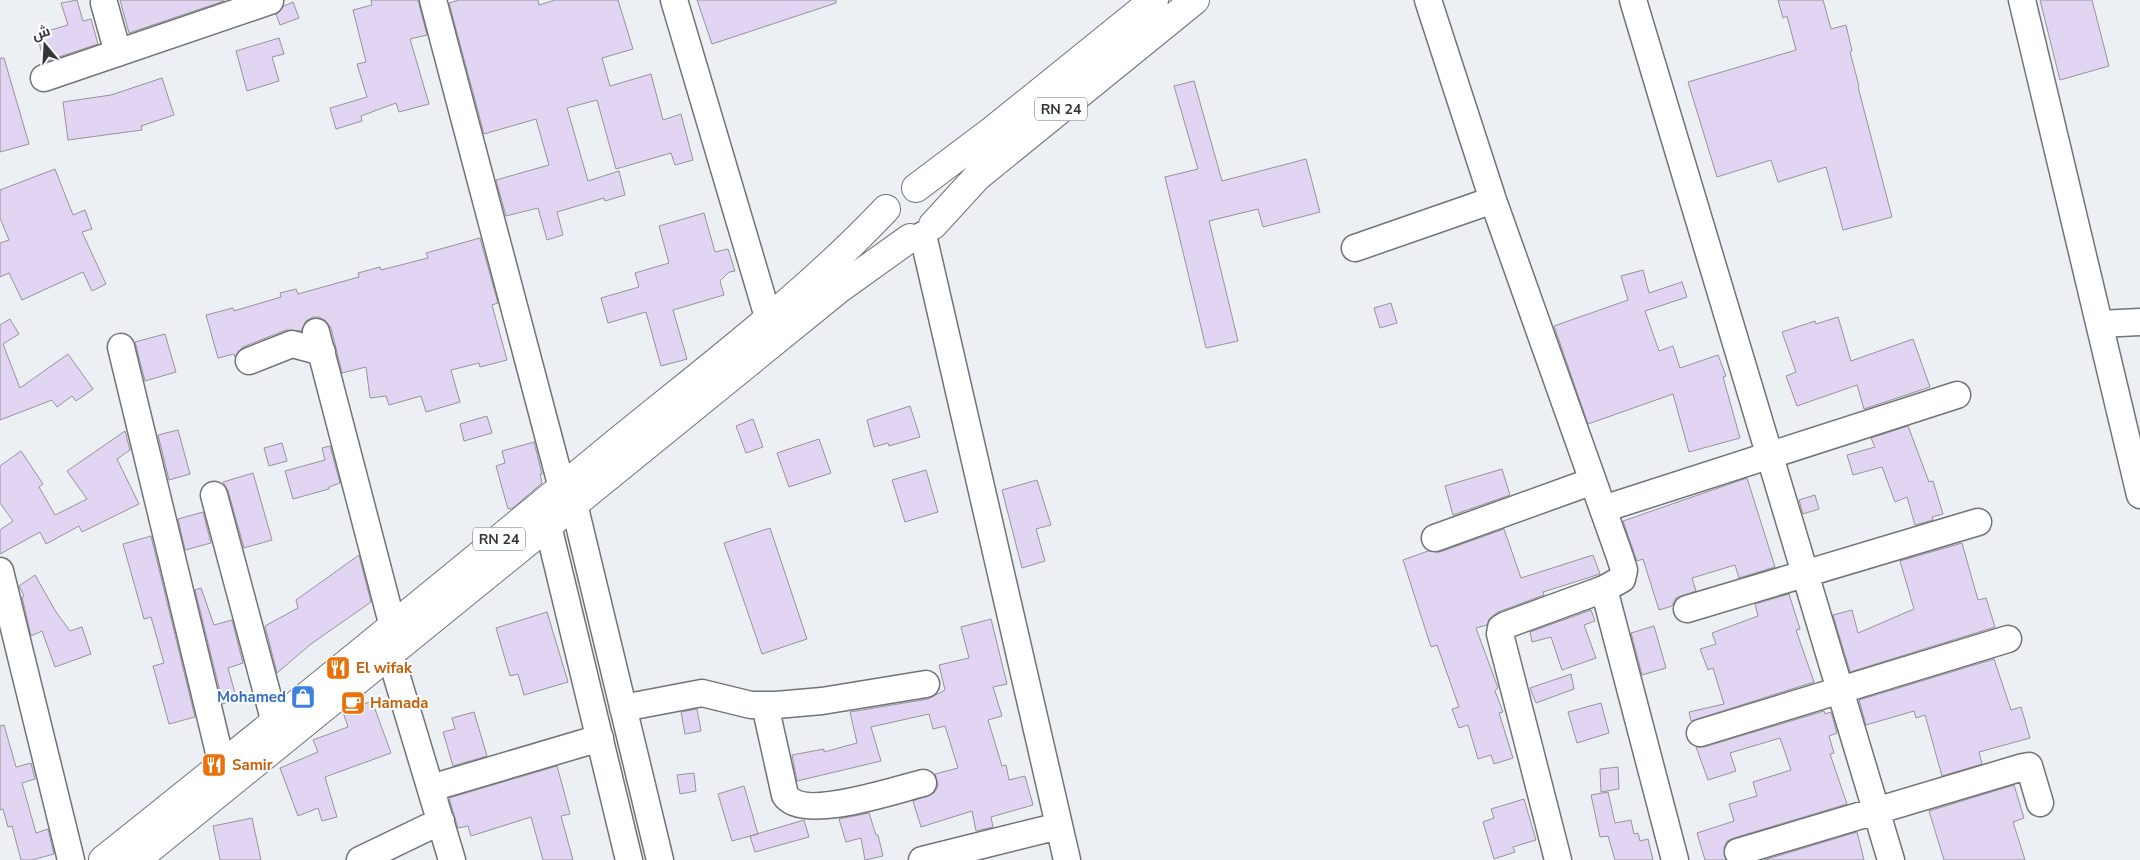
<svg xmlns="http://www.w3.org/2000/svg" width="2140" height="860" font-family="'Nunito Sans',Cairo,sans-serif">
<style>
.building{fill:#e1d5f3;stroke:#969498}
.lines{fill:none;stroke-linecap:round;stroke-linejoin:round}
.minor-casing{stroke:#717377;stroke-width:29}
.highway-casing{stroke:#717377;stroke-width:30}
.minor{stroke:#fff;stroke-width:26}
.highway{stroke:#fff;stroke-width:28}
.labels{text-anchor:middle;stroke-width:4;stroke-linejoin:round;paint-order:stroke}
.shield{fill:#fbfdff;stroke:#707273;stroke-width:1}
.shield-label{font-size:14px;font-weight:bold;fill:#343637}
.food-label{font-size:15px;font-weight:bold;fill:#c56008;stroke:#fbfdff;text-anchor:start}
.shop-label{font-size:15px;font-weight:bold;fill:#366cbe;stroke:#fbfdff;text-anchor:end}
</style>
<rect width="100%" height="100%" fill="#eceff4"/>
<path class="building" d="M77 0 83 21 91 19 98 44 44 62 37 34 68 25 61 3Z
M120 0H224V1L129 33Z
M371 0H418L427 35 410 39 429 104 399 112 396 103 361 116 362 121 336 129 330 108 367 97 357 64 366 62 353 10 372 5Z
M459 0H538L539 5 555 0H618L633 49 602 58 610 86 651 74 663 120 681 114 693 160 675 165 671 153 616 169 597 100 567 108 588 181 619 171 625 195 605 201 604 198 557 212 563 235 547 240 538 208 506 216 496 180 549 165 536 119 484 134 449 3Z
M697 0H836V3L712 44Z
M1778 0H1823L1831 29 1846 25 1852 51 1850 52 1859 86 1858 87 1892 217 1843 230 1826 167 1778 182 1771 160 1717 177 1688 82 1796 50 1787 16 1783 18Z
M2040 0H2092L2109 66 2060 80Z
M293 2 299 18 280 25 276 14 284 6Z
M279 38 284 54 272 57 279 81 247 91 236 51Z
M0 58H4L29 144 0 152Z
M162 78 174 115 141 126 142 130 68 140 63 102 111 95Z
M1194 81 1222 181 1306 159 1320 212 1263 227 1258 209 1209 221 1238 341 1206 348 1165 177 1198 169 1174 86Z
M55 169 73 215 85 210 92 229 82 232 106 284 92 291 83 272 22 300 9 273 0 277V243L9 240 0 218V190Z
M704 213 715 252 728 249 735 271 729 272 720 281 724 295 673 310 687 359 661 366 646 312 608 323 601 298 639 287 635 273 669 263 659 226Z
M480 238 498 303 492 305 507 360 480 367 479 363 451 370 460 402 426 412 421 396 389 405 386 396 370 398 366 367 342 373 331 328 326 321 319 317H313L306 321 301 331 286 330 243 347 235 357 234 354 218 358 206 315 233 308 234 311 281 297 280 293 296 289 298 294 359 277 358 273 380 267 381 270 428 258 426 253Z
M1643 270 1649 293 1682 282 1687 297 1645 311 1659 351 1673 346 1680 368 1718 355 1726 376 1723 377 1740 438 1689 452 1673 394 1588 424 1554 326 1628 300 1621 276Z
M1391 303 1397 323 1380 328 1374 308Z
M1838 317 1851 361 1913 339 1930 387 1864 409 1857 385 1797 406 1786 376 1796 372 1782 332 1815 321 1816 324Z
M10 319 19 334 3 344 20 388 68 354 93 389 76 401 72 396 57 407 52 400 0 420V325Z
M165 334 176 372 145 381 135 342Z
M910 406 920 437 889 446 888 443 874 447 867 420Z
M487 416 492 433 464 441 460 424Z
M753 419 763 447 746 453 736 426Z
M1908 426 1929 482 1933 481 1943 514 1932 517 1933 520 1915 525 1907 497 1895 502 1882 467 1853 475 1847 455 1875 447 1871 438Z
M178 430 190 474 169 480 158 435Z
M125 431 130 450 117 459 139 504 82 532 79 526 46 544 40 532 0 554V530L13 521 0 503V466L21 451 43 484 39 487 55 515 87 499 67 471Z
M819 439 831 473 789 487 777 453Z
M534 442 542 474H540L542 483 513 508 508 509 496 466 505 463 502 451Z
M282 443 287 461 269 466 264 448Z
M330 446 340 483 329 487V489L293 499 285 471 325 460 322 448Z
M1502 469 1510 495 1453 515 1445 486Z
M926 470 938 512 905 522 892 480Z
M253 473 272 540 244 548 228 491 223 482Z
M1747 478 1775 567 1739 578 1735 565 1692 578 1696 591 1676 598 1672 606 1659 610 1643 559 1637 561 1623 521Z
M1037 480 1051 525 1036 529 1045 561 1022 568 1002 490Z
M1815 495 1819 509 1803 514 1799 500Z
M203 512 211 543 185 550 178 519Z
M770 528 807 639 762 654 724 543Z
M1504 529 1521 578 1593 555 1600 574 1543 592 1544 595 1498 612 1489 619 1487 625 1476 628 1498 688 1495 691 1503 712 1499 713 1513 758 1494 764 1491 755 1478 759 1468 725 1459 728 1452 709 1459 707 1437 645 1431 647 1403 560 1428 551 1440 552Z
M151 536 195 717 169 724 153 666 164 663 151 617 144 619 123 544Z
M1962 543 1978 600 1986 598 1995 627 1850 672 1833 615 1852 610 1858 633 1914 609 1900 561Z
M359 555 371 602 311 644 277 673 265 626 298 608 296 600Z
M35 575 56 612 70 631 82 627 91 654 55 667 42 631 31 636 22 597 24 596 19 586Z
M201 588 214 625 232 620 243 663 228 668 237 700 223 704 195 590Z
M1789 594 1800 629 1796 630 1814 682 1691 721 1689 712 1724 704 1713 668 1708 670 1700 649 1716 644 1712 633 1758 616 1755 604Z
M1591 610 1595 621 1584 625 1596 658 1562 670 1551 637 1532 642 1530 632Z
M547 612 568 682 524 695 518 674 510 676 496 628Z
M991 619 1007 684 993 687 1002 716 988 720 1002 766 1006 765 1009 780 1025 776 1033 805 991 817 993 827 976 831 972 811 921 827 913 801 934 793 938 786 935 774 958 768 945 726 933 729 929 714 871 727 881 761 797 781 792 755 824 749V752L857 743 850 712 928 699 945 690 939 665 969 658 961 627Z
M1654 626 1666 668 1642 675 1631 633Z
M1994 659 2011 710 2021 707 2030 738 1979 752 1982 764 1942 776 1925 715 1916 718 1914 711 1866 725 1859 700Z
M1571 674 1574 689 1536 703 1530 688Z
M372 701 391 753 325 777 337 817 322 821 318 808 298 816 280 768 318 752 313 740 348 727 343 712Z
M1601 703 1609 733 1577 743 1568 712Z
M697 709 701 731 685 734 681 712Z
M1824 711 1825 714 1831 712 1837 733 1829 736 1834 753 1830 754 1847 804 1734 838 1727 841 1724 848 1726 860H1705L1697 833 1734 821 1729 804 1757 796 1753 782 1791 770 1780 738 1730 753 1736 771 1708 780 1696 747H1704Z
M474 712 487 756 453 766 443 732 455 729 452 718Z
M4 725 16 767 31 763 35 779 22 783 36 833 48 829 54 854 32 860H21L12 826 8 827 3 809 0 810V726Z
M557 766 570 814 561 816 573 860H543L531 817 471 836 468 826 458 828 449 798Z
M1618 767 1619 789 1601 792 1600 769Z
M694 773 696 791 680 794 677 775Z
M2014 785 2024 818 2013 822 2025 860H1944L1929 811Z
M744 786 758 834 732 841 718 794Z
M1608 792 1615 823 1631 820 1634 834 1638 833 1640 841 1648 839 1653 860H1615L1608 836 1600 837 1591 795Z
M1524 799 1536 840 1513 847 1515 852 1494 859 1483 822 1494 818 1491 809Z
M869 813 876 835H878L883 856 865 860 861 838 846 842 839 819Z
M252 818 261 860H220L213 826Z
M804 820 809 837 755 852 750 836Z
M1857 832 1864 860H1764Z"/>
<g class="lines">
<defs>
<path id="minor" d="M433 0 562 488
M674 0 768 317
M1428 0 1493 200 1620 557 1624 570 1622 579 1604 589 1675 860
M1633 0 1891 860
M2022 0 2140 495
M104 3 118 53
M44 78 270 1
M923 235 1067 860
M1355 248 1493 200
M2100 324 2140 322
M316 332 393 627
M121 347 222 765
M249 361 292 344 322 352
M214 495 275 723
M574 504 660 860
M1603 509 1957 395
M548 526 629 860
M1435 538 1593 481
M0 571 71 860
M1687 609 1978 522
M390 654 452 860
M765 705 785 795C802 822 895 790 923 783
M623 708 702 693 751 705H776L822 701 926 684
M1700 733 2008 639
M431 788 600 738
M1738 852 2023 767 2029 766 2040 803
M360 860 441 821
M922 860 1059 826
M1558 860 1500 634 1501 628 1506 625 1604 589"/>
<path id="highway" d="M916 188 993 130 1154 0
M933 225 977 177 1195 0
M103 860C270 727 435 592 600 456 697 376 800 300 886 209
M136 860 839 289 910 238"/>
</defs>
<use href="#minor" class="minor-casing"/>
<use href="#highway" class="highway-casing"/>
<use href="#minor" class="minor"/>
<use href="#highway" class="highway"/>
</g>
<defs>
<symbol id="restaurant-square" viewBox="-11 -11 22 22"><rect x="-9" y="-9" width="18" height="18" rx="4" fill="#e8710a" stroke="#fbfdff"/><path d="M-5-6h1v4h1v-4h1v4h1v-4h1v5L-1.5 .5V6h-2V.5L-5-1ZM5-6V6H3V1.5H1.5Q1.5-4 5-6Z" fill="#fff"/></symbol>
<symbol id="shop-square" viewBox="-11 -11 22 22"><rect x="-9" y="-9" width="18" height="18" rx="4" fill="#3f7fe0" stroke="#fbfdff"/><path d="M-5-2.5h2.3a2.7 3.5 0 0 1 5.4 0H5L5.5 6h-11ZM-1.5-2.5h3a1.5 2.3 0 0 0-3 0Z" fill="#fff"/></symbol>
<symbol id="cafe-square" viewBox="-11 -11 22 22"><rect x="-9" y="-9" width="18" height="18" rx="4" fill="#e8710a" stroke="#fbfdff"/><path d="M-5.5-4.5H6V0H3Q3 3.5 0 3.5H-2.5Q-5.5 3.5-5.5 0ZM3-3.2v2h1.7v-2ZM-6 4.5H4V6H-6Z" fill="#fff"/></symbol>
</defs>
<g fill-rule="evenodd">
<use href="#restaurant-square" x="324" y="654" width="28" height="28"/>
<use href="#shop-square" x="289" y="683" width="28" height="28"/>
<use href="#cafe-square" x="339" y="689" width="28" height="28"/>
<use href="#restaurant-square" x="200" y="751" width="28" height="28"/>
</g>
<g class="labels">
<g class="shield">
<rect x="1035" y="97.5" width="52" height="23" rx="4"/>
<rect x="473" y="527.5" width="52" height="23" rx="4"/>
</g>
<g class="shield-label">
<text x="1061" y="114">RN 24</text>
<text x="499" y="544">RN 24</text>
</g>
<g class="food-label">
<text x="356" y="673">El wifak</text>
<text x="370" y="708">Hamada</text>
<text x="232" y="770">Samir</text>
</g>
<g class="shop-label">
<text x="286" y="702">Mohamed</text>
</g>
</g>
<g transform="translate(45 45) rotate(342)" stroke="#fbfdff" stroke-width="4" paint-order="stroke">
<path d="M0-4L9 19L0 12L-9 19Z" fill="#343637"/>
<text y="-8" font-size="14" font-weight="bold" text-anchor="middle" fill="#343637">ش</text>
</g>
</svg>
